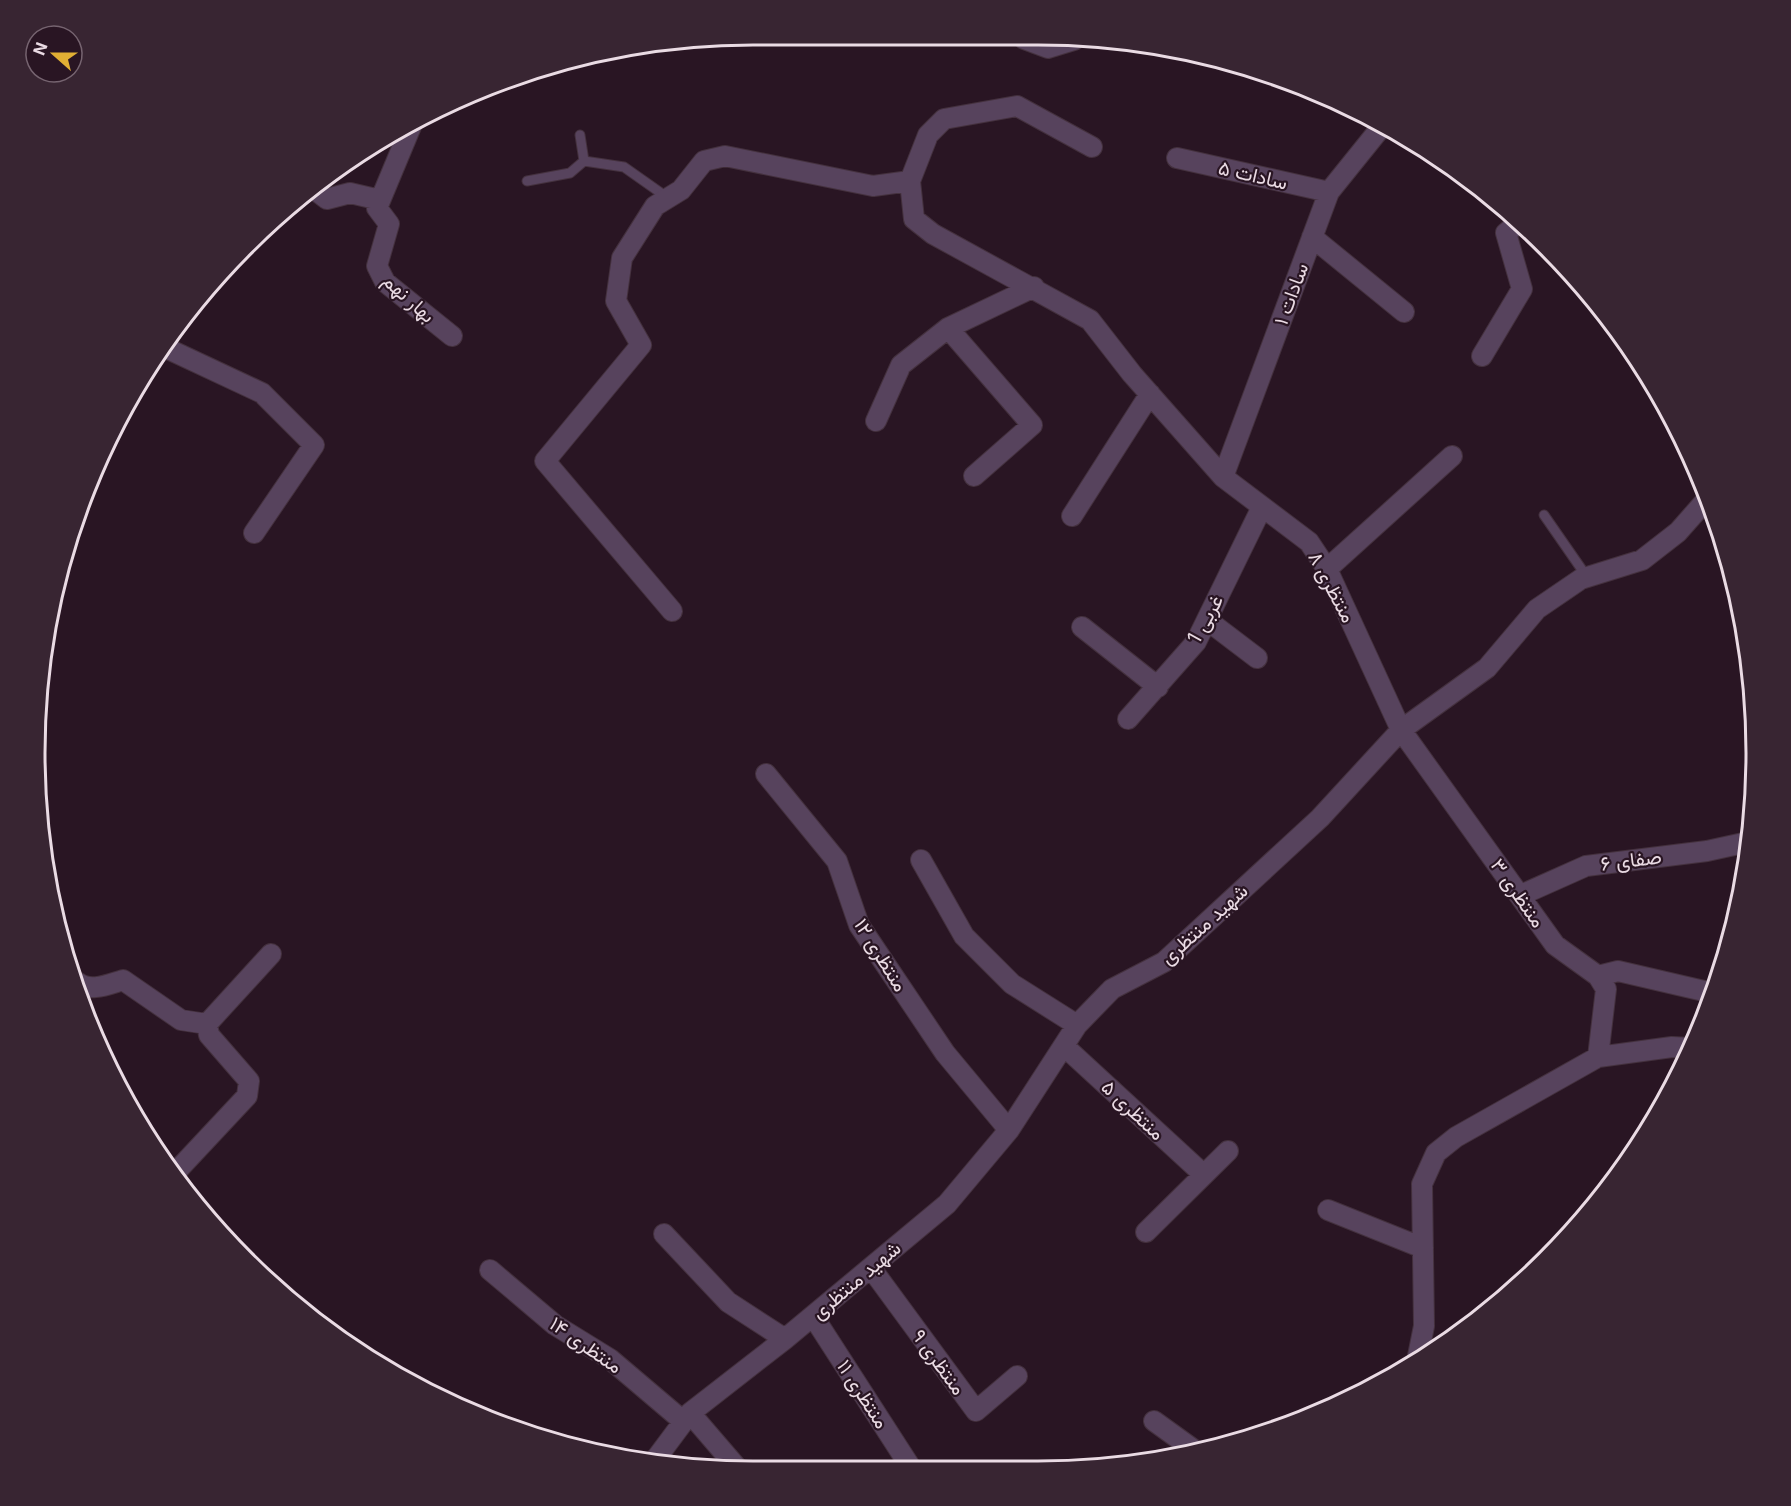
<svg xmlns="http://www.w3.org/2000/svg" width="1791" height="1506" font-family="Inter,Vazirmatn,sans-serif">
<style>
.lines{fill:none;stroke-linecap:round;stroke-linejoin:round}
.service-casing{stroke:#44313e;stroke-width:11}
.minor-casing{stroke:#44313e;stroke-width:22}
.service{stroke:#57435d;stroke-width:9}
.minor{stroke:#57435d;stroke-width:20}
.labels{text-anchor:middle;stroke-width:4.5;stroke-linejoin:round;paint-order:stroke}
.street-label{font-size:20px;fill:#eadbe4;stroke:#291523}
.rim{fill:none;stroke:#eadbe4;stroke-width:3}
</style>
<rect width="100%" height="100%" fill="#291523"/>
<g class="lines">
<defs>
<path id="service" d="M580 135 584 161 624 167 668 198
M527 181 570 173 584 161
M1544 515 1587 577"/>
<path id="minor" d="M1024 39 1048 48 1074 40
M412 124 377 208 389 224 377 266 385 282 452 336
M1092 147 1017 106 944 119 928 135 910 181 914 219 933 234 1090 320 1132 374 1223 477 1309 542 1327 569 1401 730 1555 945 1598 976 1606 989 1598 1057
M1177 158 1329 192
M314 189 327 199 350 193 380 200
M1312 237 1404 312
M948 328 1032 425 974 476
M165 343 166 348 262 393 314 445 254 533
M1482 356 1522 289 1506 233 1518 223
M876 421 901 365 948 328 1034 287
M1223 477 1329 192 1383 125
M1072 516 1150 394
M1327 569 1452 456
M672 611 545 461 641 345 616 301 622 258 655 206 681 190 704 161 725 156 873 186 910 181
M1207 620 1257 658
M1082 627 1158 687
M1128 719 1196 642 1262 507
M766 774 837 861 859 925 945 1053 1009 1130
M921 860 964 936 1012 984 1077 1025
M1521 895 1586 866 1707 851 1748 842
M1598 976 1618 971 1704 991
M77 982C90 993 109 984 123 980L181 1020 207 1024
M1064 1046 1203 1174
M174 1174 247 1096 249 1081 209 1035 207 1024 271 954
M1328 1210 1423 1248
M1146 1232 1228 1151
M664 1234 728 1302 785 1339
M871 1268 976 1411 1017 1376
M490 1270 555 1325 610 1359 683 1421
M813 1316 913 1471
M1417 1361 1424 1326 1422 1184 1436 1153 1456 1137 1598 1057 1672 1047 1691 1048
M690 1413 739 1470
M1154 1421 1197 1452
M655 1460 690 1413 785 1339 947 1204 1009 1130 1077 1025 1112 989 1164 962 1320 818 1401 730 1487 668 1537 609 1581 579 1642 560 1678 532 1708 498"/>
</defs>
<use href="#service" class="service-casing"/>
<use href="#minor" class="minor-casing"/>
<use href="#service" class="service"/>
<use href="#minor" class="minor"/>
</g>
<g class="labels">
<g class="street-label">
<text transform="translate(1253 175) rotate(13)" y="7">سادات ۵</text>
<text transform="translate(1291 294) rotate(-70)" y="7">سادات ۱</text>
<text transform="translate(409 298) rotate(42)" y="7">بهار نهم</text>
<text transform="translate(1332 587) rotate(62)" y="7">منتظری ۸</text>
<text transform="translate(1205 619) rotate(-61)" y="7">غربی 1</text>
<text transform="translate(1631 860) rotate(-7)" y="7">صفای ۶</text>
<text transform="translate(1518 893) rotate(55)" y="7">منتظری ۳</text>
<text transform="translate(1204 924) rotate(-42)" y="7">شهید منتظری</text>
<text transform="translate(881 955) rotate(58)" y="7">منتظری ۱۲</text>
<text transform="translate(1133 1110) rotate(43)" y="7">منتظری ۵</text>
<text transform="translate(856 1280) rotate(-40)" y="7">شهید منتظری</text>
<text transform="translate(586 1345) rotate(35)" y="7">منتظری ۱۴</text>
<text transform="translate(939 1362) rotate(54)" y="7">منتظری ۹</text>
<text transform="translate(863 1394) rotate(57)" y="7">منتظری ۱۱</text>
</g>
</g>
<path d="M0 0H1791V1506H0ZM753 45H1038A708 708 0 0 1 1746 753V753A708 708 0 0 1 1038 1461H753A708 708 0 0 1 45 753V753A708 708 0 0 1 753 45Z" fill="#382532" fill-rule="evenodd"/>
<path class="rim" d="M753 45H1038A708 708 0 0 1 1746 753V753A708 708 0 0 1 1038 1461H753A708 708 0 0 1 45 753V753A708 708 0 0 1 753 45Z"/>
<g transform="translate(54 54) rotate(291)"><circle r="28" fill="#291523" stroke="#766470" stroke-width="1.5"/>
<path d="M0-4.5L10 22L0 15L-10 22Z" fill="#e1af34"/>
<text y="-9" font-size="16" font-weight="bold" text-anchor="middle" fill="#eadbe4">N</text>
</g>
</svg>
